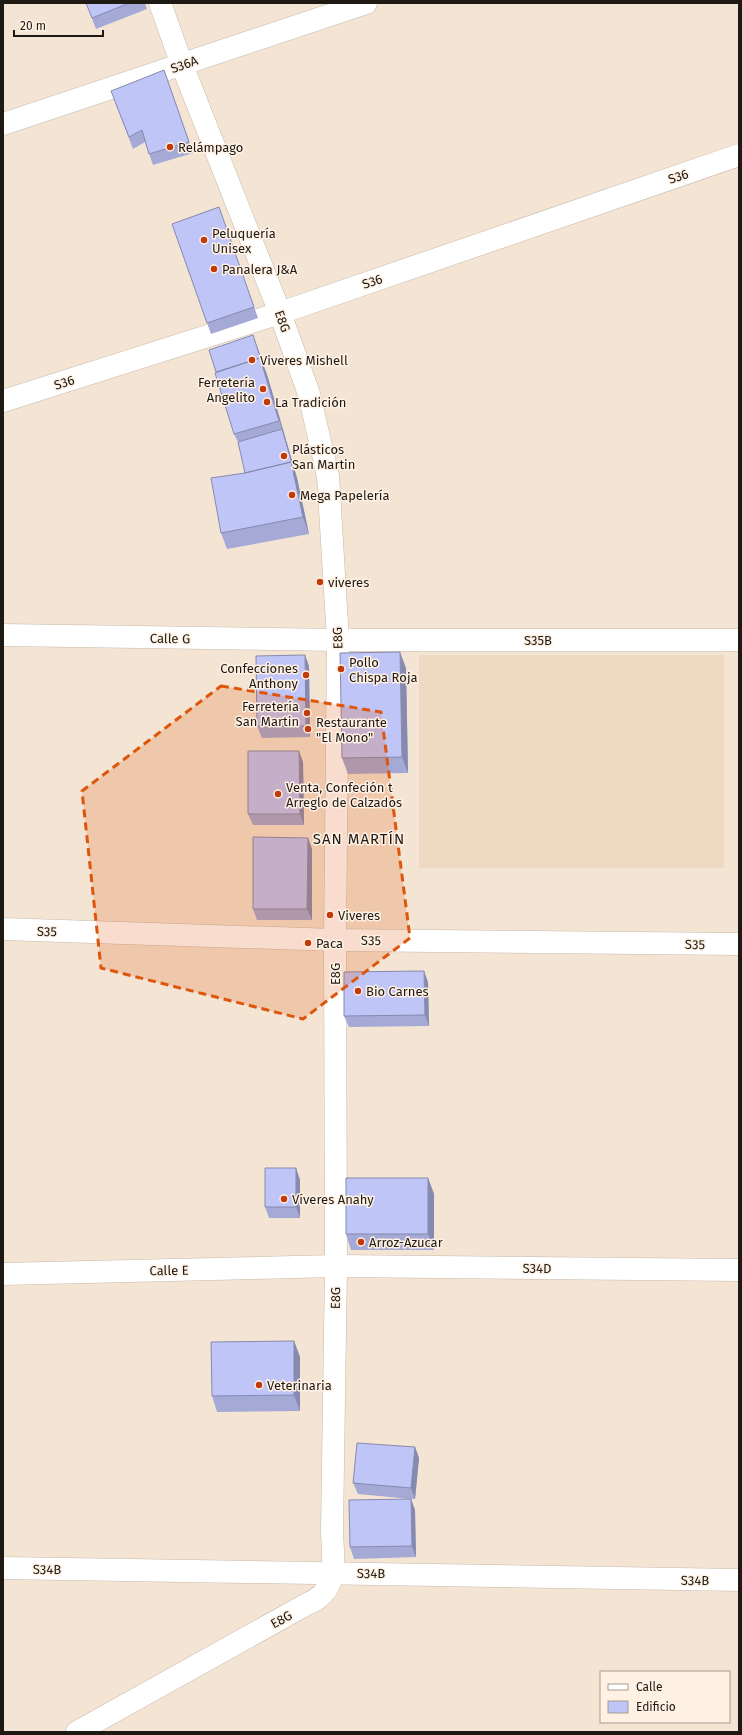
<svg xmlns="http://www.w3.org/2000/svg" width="742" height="1735" font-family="'Fira Sans',sans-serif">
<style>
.built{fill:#eed9c2}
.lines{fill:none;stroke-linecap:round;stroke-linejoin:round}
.street-casing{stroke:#c8b9a9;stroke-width:23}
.secondary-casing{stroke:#c8b9a9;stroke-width:23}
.street{stroke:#fff;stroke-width:22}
.secondary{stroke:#fff;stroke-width:22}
.wall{fill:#a5a9d5}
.shaded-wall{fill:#868aae}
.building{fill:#c0c5f8;stroke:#868aae}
.marked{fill:#de560c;fill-opacity:0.2;stroke:#de560c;stroke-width:3;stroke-dasharray:8 5;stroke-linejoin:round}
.poi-dot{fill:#c23a0a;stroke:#fff2e5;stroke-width:1.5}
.labels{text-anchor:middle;stroke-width:3;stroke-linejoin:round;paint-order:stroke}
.street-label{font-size:13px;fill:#1f1914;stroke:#fff2e5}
.poi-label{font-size:13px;fill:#1f1914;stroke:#fff2e5;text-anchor:start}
.quarter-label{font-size:15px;letter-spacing:1px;fill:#1f1914;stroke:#fff2e5}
</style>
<rect width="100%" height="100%" fill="#f4e4d4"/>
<path class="built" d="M419 655H724V868H419Z"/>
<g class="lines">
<defs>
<path id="street" d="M3 124 366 3
M3 401 280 313 739 155
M3 635 338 640H739
M3 929 335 940 739 944
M3 1274 336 1266 739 1270
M3 1568 739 1580"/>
<path id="secondary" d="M77 1732 307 1604C340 1591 333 1561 332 1532L336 1266 335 940 338 640 328 476 309 394 280 313 182 65 160 3"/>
</defs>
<use href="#street" class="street-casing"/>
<use href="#secondary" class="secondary-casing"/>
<use href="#street" class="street"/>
<use href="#secondary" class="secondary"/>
</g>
<path class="wall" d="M86 3H145L147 9 96 29Z
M164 70 193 153 153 165 145 142 133 149 115 102Z
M219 207 258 318 211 334 172 224Z
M257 346 268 378 297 478 309 534 227 549 221 533 245 473 238 442 234 434Z
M309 666 310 737 262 738 257 726Z
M406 668 408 773 348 774 342 758Z
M303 762 304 825H253L248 814Z
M308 838 312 849V920H257L253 909Z
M428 982 429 1026 349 1027 344 1016Z
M296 1168 300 1180V1218H269L265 1207Z
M428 1178 434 1194V1250H351L346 1234Z
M294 1341 300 1357V1411L217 1412 212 1396Z
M415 1447 419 1458 415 1499H411L415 1510 416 1557 354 1559 350 1547 411 1499 358 1494 353 1483Z"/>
<path class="shaded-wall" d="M253 335 268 378 297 478 309 534 303 517 282 429Z
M400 652 406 668 408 773 402 757Z
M305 655 309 666 310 737 306 726Z
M299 751 303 762 304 825 300 814Z
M308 838 312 849V920L307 909Z
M424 971 428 982 429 1026 425 1015Z
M296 1168 300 1180V1218L296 1207Z
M428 1178 434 1194V1250L428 1234Z
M294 1341 300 1357V1411L294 1395Z
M415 1447 419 1458 415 1499 411 1488Z
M411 1499 415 1510 416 1557 412 1546Z"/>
<path class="building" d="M86 3H129L92 18Z
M164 70 189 142 149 154 142 130 129 137 111 91Z
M219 207 254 307 207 323 172 224Z
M253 335 263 366 260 358 216 372 209 350Z
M260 358 279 421 234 434 215 373Z
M282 429 293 467 291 462 245 473 238 442Z
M291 462 303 517 221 533 211 478 245 473Z
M400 652 402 757 342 758 340 653Z
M305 655 306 726H257L256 656Z
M248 751H299L300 814H248Z
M253 837 308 838 307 909H253Z
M424 971 425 1015 344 1016V972Z
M265 1168H296V1207H265Z
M346 1178H428V1234H346Z
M294 1341V1395L212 1396 211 1342Z
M357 1443 415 1447 411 1488 353 1483Z
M411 1499 412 1546 350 1547 349 1500Z"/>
<path class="marked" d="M221 686 381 712 410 938 303 1019 101 968 82 791Z"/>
<g class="poi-dot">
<circle cx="170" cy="147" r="4"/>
<circle cx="204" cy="240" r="4"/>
<circle cx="214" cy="269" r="4"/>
<circle cx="252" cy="360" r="4"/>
<circle cx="263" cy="389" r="4"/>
<circle cx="267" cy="402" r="4"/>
<circle cx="284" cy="456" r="4"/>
<circle cx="292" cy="495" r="4"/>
<circle cx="320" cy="582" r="4"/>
<circle cx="341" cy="669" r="4"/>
<circle cx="306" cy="675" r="4"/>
<circle cx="307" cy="713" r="4"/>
<circle cx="308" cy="729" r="4"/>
<circle cx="278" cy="794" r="4"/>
<circle cx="330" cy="915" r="4"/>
<circle cx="308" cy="943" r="4"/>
<circle cx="358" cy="991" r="4"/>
<circle cx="284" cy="1199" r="4"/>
<circle cx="361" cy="1242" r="4"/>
<circle cx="259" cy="1385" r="4"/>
</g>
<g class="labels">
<g class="street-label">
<text transform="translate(184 64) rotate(-19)" y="5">S36A</text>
<text transform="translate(678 176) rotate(-19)" y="5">S36</text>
<text transform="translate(372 281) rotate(-19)" y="5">S36</text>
<text transform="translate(283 321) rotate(70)" y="5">E8G</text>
<text transform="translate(64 382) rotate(-18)" y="5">S36</text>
<text transform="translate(170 638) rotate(1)" y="5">Calle G</text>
<text transform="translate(337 638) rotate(-92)" y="5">E8G</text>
<text x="538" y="645">S35B</text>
<text transform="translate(47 931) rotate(2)" y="5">S35</text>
<text transform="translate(371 940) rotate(1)" y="5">S35</text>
<text transform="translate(695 944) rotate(1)" y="5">S35</text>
<text transform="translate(335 974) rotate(-90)" y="5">E8G</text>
<text transform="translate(537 1268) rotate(1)" y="5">S34D</text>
<text transform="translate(169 1270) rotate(-1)" y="5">Calle E</text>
<text transform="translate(335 1298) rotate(-89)" y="5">E8G</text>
<text transform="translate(47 1569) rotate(1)" y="5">S34B</text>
<text transform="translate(371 1573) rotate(1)" y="5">S34B</text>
<text transform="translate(695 1580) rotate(1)" y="5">S34B</text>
<text transform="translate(281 1619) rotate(-29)" y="5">E8G</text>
</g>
<g class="poi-label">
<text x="178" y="152">Relámpago</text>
<text x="212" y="238">Peluquería<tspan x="212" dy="15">Unisex</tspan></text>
<text x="222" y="274">Panalera J&amp;A</text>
<text x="260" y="365">Viveres Mishell</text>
<text x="255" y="387" text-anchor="end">Ferretería<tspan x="255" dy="15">Angelito</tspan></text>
<text x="275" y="407">La Tradición</text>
<text x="292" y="454">Plásticos<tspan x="292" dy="15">San Martin</tspan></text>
<text x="300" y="500">Mega Papelería</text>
<text x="328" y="587">viveres</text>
<text x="349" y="667">Pollo<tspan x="349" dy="15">Chispa Roja</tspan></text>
<text x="298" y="673" text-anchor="end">Confecciones<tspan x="298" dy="15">Anthony</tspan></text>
<text x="299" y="711" text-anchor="end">Ferretería<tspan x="299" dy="15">San Martin</tspan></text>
<text x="316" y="727">Restaurante<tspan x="316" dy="15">"El Mono"</tspan></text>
<text x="286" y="792">Venta, Confeción t<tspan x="286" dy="15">Arreglo de Calzados</tspan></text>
<text x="338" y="920">Viveres</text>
<text x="316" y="948">Paca</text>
<text x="366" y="996">Bio Carnes</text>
<text x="292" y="1204">Víveres Anahy</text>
<text x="369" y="1247">Arroz-Azucar</text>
<text x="267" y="1390">Veterinaria</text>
</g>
<g class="quarter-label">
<text x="359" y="844">SAN MARTÍN</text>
</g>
</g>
<rect width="742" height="1735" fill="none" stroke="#1f1914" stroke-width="8"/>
<rect x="600" y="1671" width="130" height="52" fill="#fff2e5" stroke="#a59b91"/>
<rect x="608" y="1684" width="20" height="6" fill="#ffffff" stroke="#a59b91"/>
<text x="636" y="1691" font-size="12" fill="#1f1914">Calle</text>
<rect x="608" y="1701" width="20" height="12" fill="#c0c5f8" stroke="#a59b91"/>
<text x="636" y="1711" font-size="12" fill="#1f1914">Edificio</text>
<path d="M14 30v6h89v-6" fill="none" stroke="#1f1914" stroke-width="2"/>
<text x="20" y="30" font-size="12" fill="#1f1914" stroke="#fff2e5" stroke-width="3" paint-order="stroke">20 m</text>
</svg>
